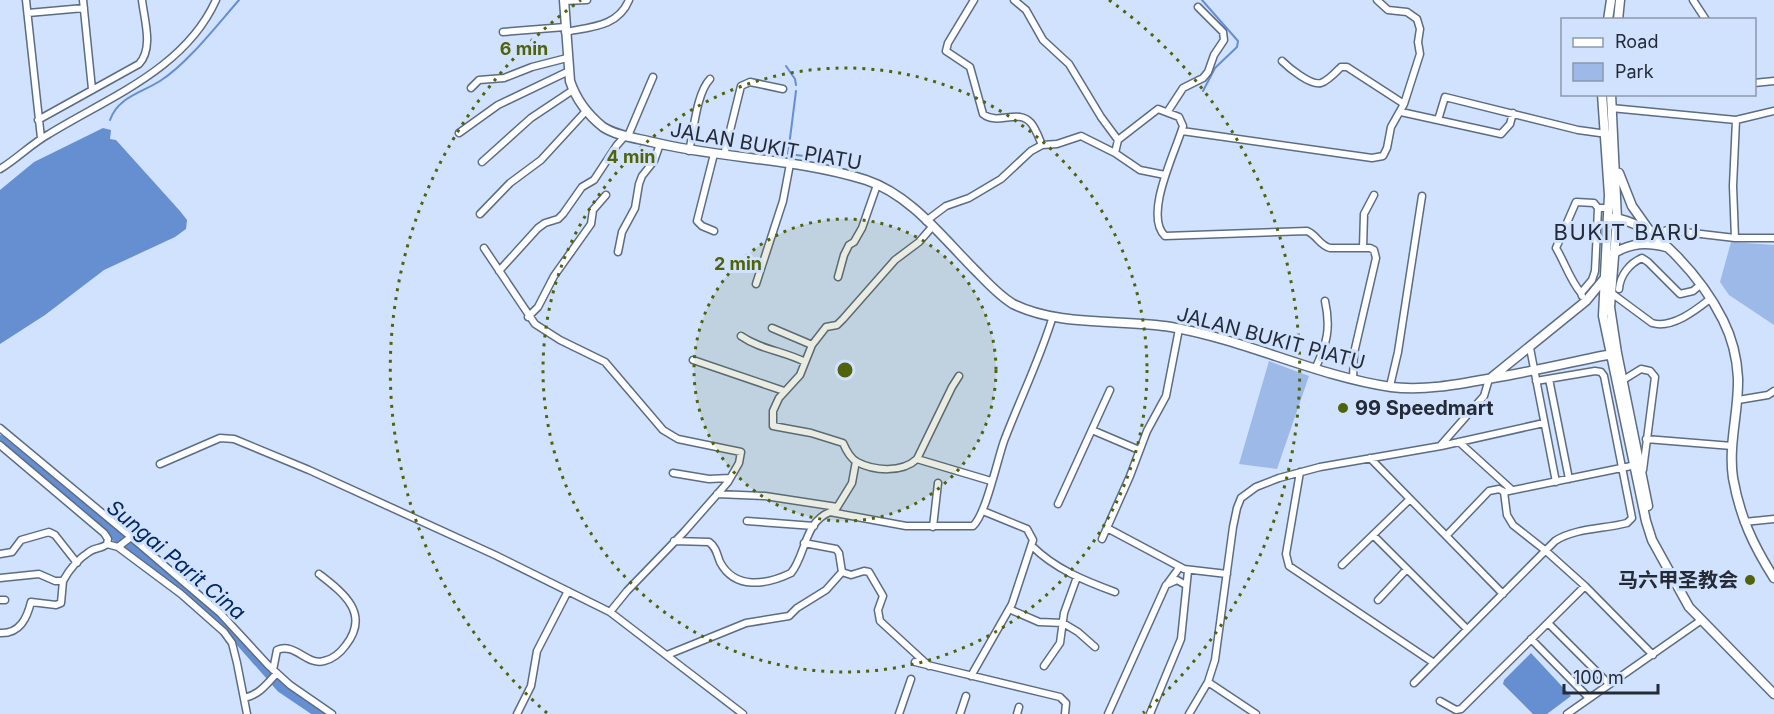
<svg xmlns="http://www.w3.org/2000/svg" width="1774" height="714" font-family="Inter,'Noto Sans SC',sans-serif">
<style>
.green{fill:#9cb9e7}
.water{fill:#668fd2}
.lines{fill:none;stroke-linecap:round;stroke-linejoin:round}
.stream{stroke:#668fd2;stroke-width:2}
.river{stroke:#668fd2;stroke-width:12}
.street-casing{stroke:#5c6c84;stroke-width:9}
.secondary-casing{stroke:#5c6c84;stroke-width:11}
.street{stroke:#fff;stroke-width:6}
.secondary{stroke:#fff;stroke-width:8}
.ring{fill:none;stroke:#51630a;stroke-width:3;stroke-dasharray:3 6}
.poi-dot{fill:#51630a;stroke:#d0e2fd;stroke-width:2}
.labels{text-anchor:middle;stroke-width:6;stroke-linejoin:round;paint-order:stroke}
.street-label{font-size:20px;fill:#252b36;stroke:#d0e2fd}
.poi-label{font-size:20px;font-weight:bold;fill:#252b36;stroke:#d0e2fd;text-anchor:start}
.water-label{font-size:21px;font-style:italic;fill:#022863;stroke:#d0e2fd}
.quarter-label{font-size:22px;letter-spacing:1.5px;fill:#252b36;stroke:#d0e2fd}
.centre{fill:#51630a;stroke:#d0e2fd;stroke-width:3}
.ring-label{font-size:18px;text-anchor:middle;font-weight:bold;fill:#51630a;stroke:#d0e2fd;stroke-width:6;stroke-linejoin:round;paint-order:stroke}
</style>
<rect width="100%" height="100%" fill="#d0e2fd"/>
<path class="green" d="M1731 242 1774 245V325L1729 295 1720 282Z
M1269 361 1309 376 1277 469 1239 464Z"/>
<path class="water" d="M103 128 111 130 110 139 116 140 180 211 187 220 186 229 175 237 104 270 45 315 0 344V190L34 162Z
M1531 653 1571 696 1547 714H1533L1503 684 1504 680Z"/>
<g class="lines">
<path class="stream" d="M1202 0 1238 41 1237 47 1215 68 1203 91
M786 66 795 79 796 85
M796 91 788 154 812 157
M110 120C118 97 141 93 160 81 187 64 217 25 239 0"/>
<path class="river" d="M0 441 229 627 282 687 322 714"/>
<defs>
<path id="street" d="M26 0 41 138
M83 0 92 89
M974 0 948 43 946 51 970 67 983 114C998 126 1018 108 1031 123 1036 129 1039 138 1042 145
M1014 0 1026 10 1043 40 1069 64 1101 117 1118 140
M1693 0 1706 20
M564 1 587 0
M28 13 84 8
M503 32 565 27
M565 32C590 27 618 27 629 0
M1282 61C1289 68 1311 86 1321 83 1328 81 1336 72 1341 67H1347L1404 104
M1754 83 1774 81
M471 88 479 80 504 78 532 67 567 58
M1611 108 1736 120
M1168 111 1183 88 1203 78 1208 72 1214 55 1224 40 1223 32 1198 7
M1401 112 1501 134 1510 124 1513 113
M38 120 139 64C154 48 144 19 142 0
M1438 120 1445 97 1578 130 1607 134
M1182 131 1372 158 1383 156 1387 148 1391 127 1404 104 1420 54 1418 42 1420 29 1417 19 1407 12 1388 10 1377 0
M459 133 498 105 569 71
M628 136 653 77
M689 151C694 131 696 94 710 79
M714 154 697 221 702 226 714 231
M724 155 741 86 750 82 783 89
M482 162 531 118 573 90
M0 169C17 159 31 144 49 134 109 97 185 69 216 0
M1165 175 1140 170 1115 153 1118 140 1158 109 1179 117 1183 126C1176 151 1143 215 1165 236L1307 231C1317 235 1319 245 1330 248H1370L1374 250 1376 258 1354 353 1353 379
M480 214 510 183 541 160 586 111
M926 221 946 206 969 198 1001 179 1031 151 1042 145 1057 144 1081 136 1115 153
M932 227 919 242 895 260 843 319 837 325 826 327 812 345 800 375 779 398 773 411V426L811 433 843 443C846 450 850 458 857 462 874 471 902 473 917 459L952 387 959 376
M1654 236 1667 230 1735 238H1774
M1735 238 1733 186 1736 120 1774 111
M484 248 535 324 560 340 605 362 663 430 678 439 741 452 739 463 728 482 684 532 627 591 610 612
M1363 248 1364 214 1374 195
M618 252 622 232 635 208 639 184 642 176 654 161 660 144
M499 271 538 228 545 223 558 219 563 214 582 187 594 180 617 145 625 136
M838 277 844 255 849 245 854 242 862 228 877 185
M756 284 783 201 790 164
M1619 289C1620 275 1630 263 1642 258L1648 262 1680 294 1693 291 1700 285
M1610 292 1652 323C1672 329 1696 310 1710 299
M1581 293C1570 280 1565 263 1556 248L1576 202 1594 203 1598 208
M1582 296 1581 293 1592 280 1595 271 1598 208H1609
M528 317 538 307 554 276 591 224 593 210 606 195
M772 328 812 345
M741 336C761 350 784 351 805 362
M1530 348 1556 482
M693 360 784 391
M1315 369C1327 344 1331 328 1325 301
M1549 379 1569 479
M1620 382 1641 369 1650 371 1655 377 1643 470
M1390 386 1398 352 1422 196
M1738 400 1768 395 1774 391
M0 428 131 537
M1092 430 1139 450
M1646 439 1732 446
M1459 442 1512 490
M0 445 104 533 108 539 107 544
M1441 445 1484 396 1489 379
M1370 458 1503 594
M917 459 991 481
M160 464 220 438 234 439 309 470 495 555 610 612 743 714
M1300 472 1286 554 1289 566 1434 663
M673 473 709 479 730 478
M1504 492 1507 515 1513 525 1546 551 1585 586 1653 655
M717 494 765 496 837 507
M1058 504 1110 390
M836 509 852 483 856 461
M747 521 814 526
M1744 522 1774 519
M933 527 938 483
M1107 528 1184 569 1227 574
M1373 535 1467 629
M1447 535 1489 491 1499 489 1504 492 1636 465
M1102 539 1130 476 1147 431 1166 396 1179 329
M674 541 709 542C716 547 717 554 720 562 735 590 766 585 791 573 806 555 804 522 830 512L906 526H973C986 514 997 461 1004 441 1020 399 1040 359 1053 316
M804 543 836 549 839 553 842 572 851 575 864 571 869 572 883 596 878 610 880 621 929 666
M1032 546C1055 569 1085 581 1115 592
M118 547 181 594 224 632 232 643 237 663 247 714
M0 554 12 552 21 540 49 532 55 535 77 563
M1342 565 1410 499
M0 578 39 574 55 581H63C69 570 78 559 89 552 95 547 102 549 107 544L118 547 131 537 220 613 268 665 290 685 332 714
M1168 583 1179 568
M0 600H5
M1378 600 1407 569
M1009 609 1039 622 1063 623 1078 632 1095 647
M1548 623 1609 684
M0 633C20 634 27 618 31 602L56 605 61 603 63 581
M1531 639 1589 698
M667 655 746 623 789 616 797 608 826 590 842 572
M915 662 1060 697 1066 703 1065 714
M1044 666 1060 643 1064 613 1077 577
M273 670 277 650C295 642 307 666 324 661 333 659 341 652 346 645 371 613 342 592 319 574
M971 676 1012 604 1033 540 1027 529 983 511
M1208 682 1256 714
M1414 683 1555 541C1574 528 1605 529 1627 523L1632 518 1604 376 1601 372 1595 371 1536 381
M244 698C259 695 267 684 277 673
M1440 701 1456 710 1461 709 1585 586
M517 714 531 686 537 651 568 591
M899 714 911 679
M960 714 966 696
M1017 714 1019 707
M1108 714 1166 585 1177 580 1186 585
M1150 714 1181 639 1188 571
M1189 714 1208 682 1215 660 1233 527 1237 508 1241 498 1256 487 1279 478 1320 467 1441 446 1544 423
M1567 714 1700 621"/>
<path id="secondary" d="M564 0 570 81C576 99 588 115 603 127 617 136 636 138 652 142 722 159 796 158 866 180 911 195 942 237 975 270 987 282 998 295 1013 304 1059 327 1121 319 1171 327 1246 340 1316 376 1391 387 1426 391 1460 384 1493 378 1535 371 1575 361 1617 353
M1608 20 1611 0
M1618 20 1620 0
M1602 94 1609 195 1603 316 1646 521 1652 540 1689 607 1774 694
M1611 94 1617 219 1610 307 1617 353 1648 506
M1619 173 1632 206 1649 230
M1612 218C1656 221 1705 284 1723 320 1732 338 1737 358 1738 378 1739 411 1728 444 1733 478 1740 517 1753 545 1774 578
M1614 253C1632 243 1646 242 1666 247
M1492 377 1586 301 1604 279"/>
</defs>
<use href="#street" class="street-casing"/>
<use href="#secondary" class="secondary-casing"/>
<use href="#street" class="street"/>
<use href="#secondary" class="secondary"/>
</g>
<circle cx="845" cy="370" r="151" fill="#51630a" fill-opacity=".12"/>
<g class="ring">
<circle cx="845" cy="370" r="151"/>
<circle cx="845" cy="370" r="302"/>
<path d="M547 713A454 454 0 0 1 581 0M1109 0A454 454 0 0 1 1143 713"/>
</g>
<g class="poi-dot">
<circle cx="1343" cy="408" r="6"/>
<circle cx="1750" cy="580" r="6"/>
</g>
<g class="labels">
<g class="street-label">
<text transform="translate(766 146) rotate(10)" y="7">JALAN BUKIT PIATU</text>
<text transform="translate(1271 338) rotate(15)" y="7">JALAN BUKIT PIATU</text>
</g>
<g class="poi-label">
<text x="1355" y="415">99 Speedmart</text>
<text x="1738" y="587" text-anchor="end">马六甲圣教会</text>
</g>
<g class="water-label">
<text transform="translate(176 560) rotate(40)" y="7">Sungai Parit Cina</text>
</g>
<g class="quarter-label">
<text x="1627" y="240">BUKIT BARU</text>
</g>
</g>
<circle cx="845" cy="370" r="9" class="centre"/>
<g class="ring-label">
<text x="524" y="55">6 min</text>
<text x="631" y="163">4 min</text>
<text x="738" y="270">2 min</text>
</g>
<rect x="1561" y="18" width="195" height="78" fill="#d0e2fd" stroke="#8c99ad" stroke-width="1.5"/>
<rect x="1573" y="38" width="30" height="9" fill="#ffffff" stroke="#8c99ad" stroke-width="1.5"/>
<text x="1615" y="48" font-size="18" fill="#252b36">Road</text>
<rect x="1573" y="63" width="30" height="18" fill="#9cb9e7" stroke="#8c99ad" stroke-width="1.5"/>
<text x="1615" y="78" font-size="18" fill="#252b36">Park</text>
<path d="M1564 684v9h94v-9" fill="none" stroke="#252b36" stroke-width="3"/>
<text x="1573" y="684" font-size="18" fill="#252b36" stroke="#d0e2fd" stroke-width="4.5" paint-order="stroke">100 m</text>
</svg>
